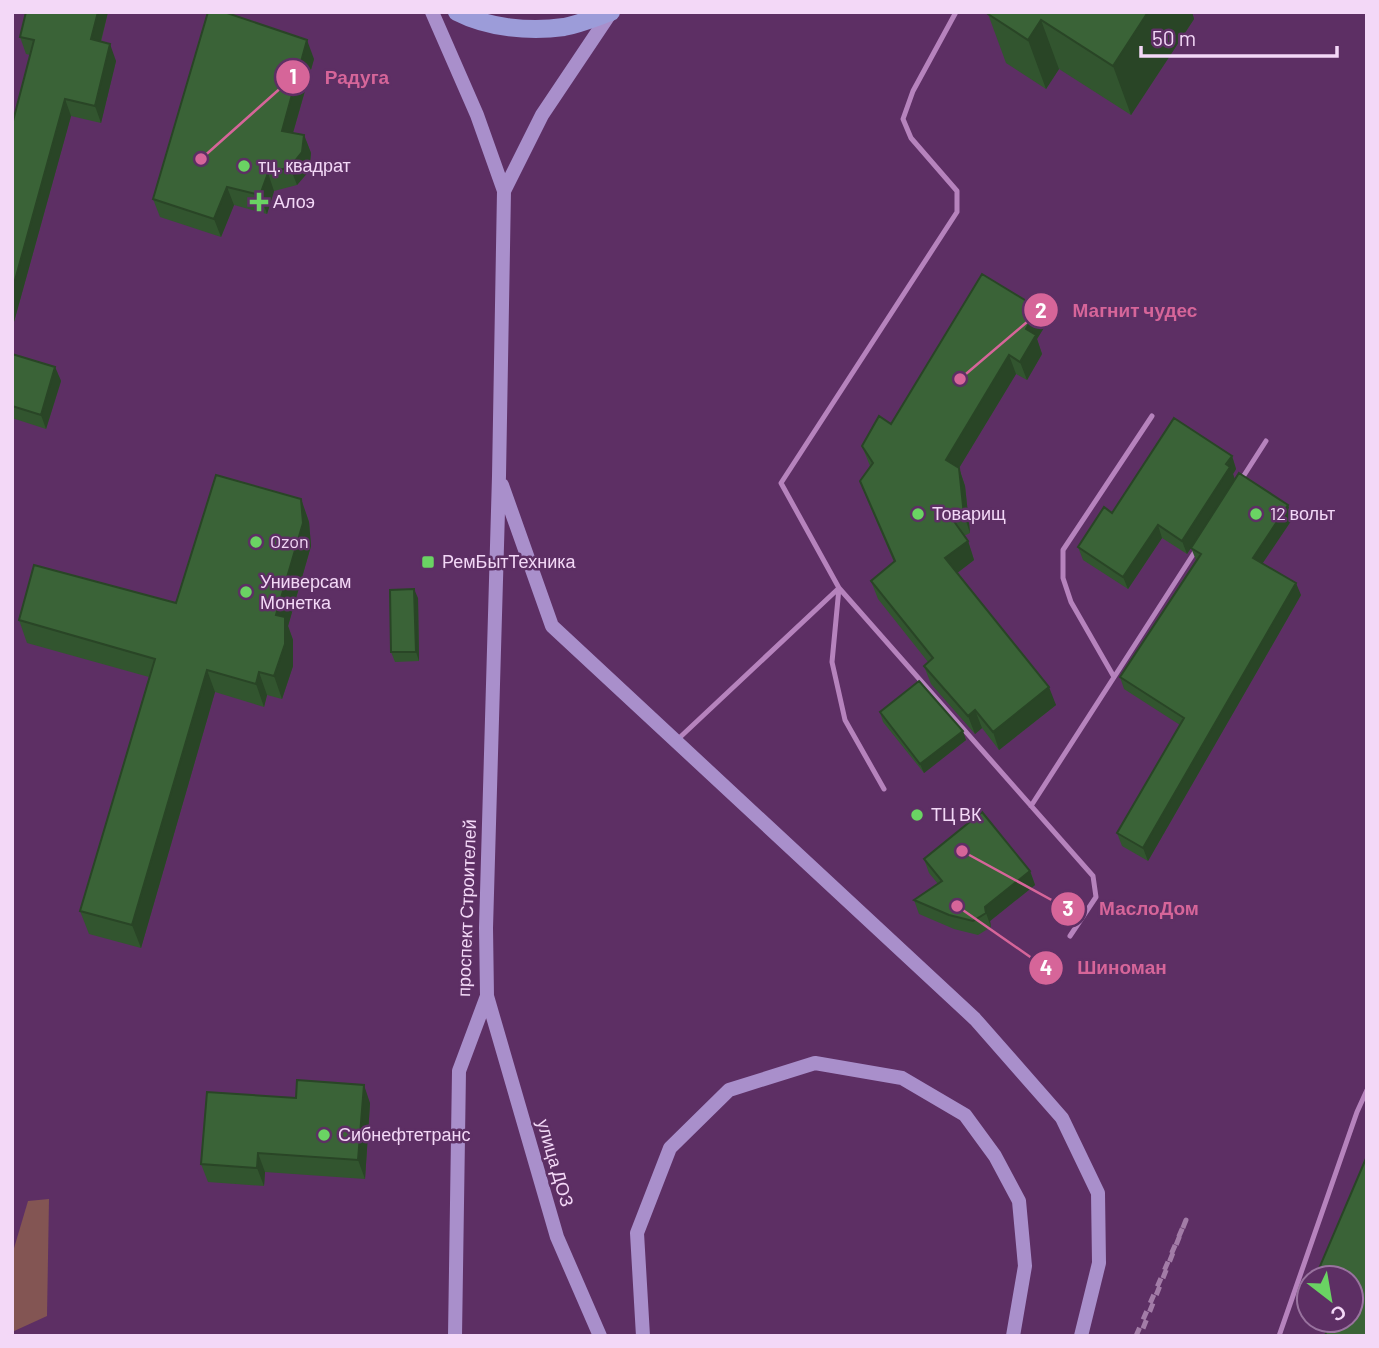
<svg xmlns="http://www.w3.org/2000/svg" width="1379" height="1348" font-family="Barlow,sans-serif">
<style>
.green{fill:#835553}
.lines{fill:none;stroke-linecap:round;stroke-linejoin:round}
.service{stroke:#b683bd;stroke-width:5}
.secondary{stroke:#a98fcb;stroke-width:14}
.primary{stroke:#9c9cd9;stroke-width:18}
.rail{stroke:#a27ca7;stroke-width:5;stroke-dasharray:9 9;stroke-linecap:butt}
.wall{fill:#32552f}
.shaded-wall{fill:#294526}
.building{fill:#3a6337;stroke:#294526;stroke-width:2}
.poi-dot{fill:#6ad363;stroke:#5d2f64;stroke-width:2.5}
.labels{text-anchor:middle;stroke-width:5;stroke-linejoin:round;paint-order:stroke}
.poi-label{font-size:18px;fill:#f3d8f7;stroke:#5d2f64;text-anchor:start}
.street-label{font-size:18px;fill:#f3d8f7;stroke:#5d2f64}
.leader{fill:none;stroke:#d66599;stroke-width:2.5}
.callout-dot{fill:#d66599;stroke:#5d2f64;stroke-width:2.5}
.mark-label{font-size:21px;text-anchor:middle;font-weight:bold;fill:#fff}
.callout-label{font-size:19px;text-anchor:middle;font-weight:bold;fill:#d66599;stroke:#5d2f64;stroke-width:5;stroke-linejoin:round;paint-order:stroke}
</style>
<rect width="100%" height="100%" fill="#5d2f64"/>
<path class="green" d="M49 1199 47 1316 12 1332V1255L28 1201Z"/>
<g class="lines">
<path class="service" d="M956 12 913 91 903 119 911 138 957 191V212L781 483 839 588 1093 876 1096 897 1070 936
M1241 480 1266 441
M839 588 832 662 845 720 884 789
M1114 677 1071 602 1063 578V550L1152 416
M676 741 839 588
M1031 806 1196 550
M1279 1336 1357 1112 1367 1090"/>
<path class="secondary" d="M432 12 477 115 504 191 499 476 486 928 487 996 459 1071 455 1336
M504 191 542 115 611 12
M502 485 552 626 975 1019 1062 1118 1098 1193 1099 1263 1081 1336
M487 996 557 1237 600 1336
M643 1336 637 1233 670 1148 729 1090 815 1063 902 1078 965 1115 995 1156 1019 1201 1025 1266 1013 1336"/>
<path class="primary" d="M457 12C488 28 530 32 564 27 580 24 596 17 611 12"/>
<path class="rail" d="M1136 1336 1186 1220 1140 1336"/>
</g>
<path class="wall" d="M26 12H108L101 42 116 61 101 123 71 116 12 329V125L30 55 26 54 20 37Z
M989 12H1192L1194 19 1131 115 1059 69 1046 89 1006 63 988 14Z
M314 59 293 133 304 135 311 153 309 171 297 185 274 191 267 214 234 205 221 237 160 217 153 199Z
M1038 308 1045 326 1037 339 1042 354 1027 380 1016 374 959 468 965 486 970 533 964 536 968 541 974 560 957 573 1056 705 999 750 982 728 975 734 931 684 924 666 928 662 878 599 871 581 894 562 867 499 860 481 870 466 862 446Z
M12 354 55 367 61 381 46 429 12 418Z
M1232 456 1236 469 1233 474 1235 480 1187 554 1162 538 1128 589 1083 560 1078 547 1112 513Z
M301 499 309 522 311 546 288 626 293 640V666L282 699 267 695 264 707 215 692 141 948 89 934 80 911 149 677 27 643 19 620 176 603Z
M1293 518 1262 564 1301 595 1148 861 1122 846 1117 833 1180 725 1124 689 1120 677 1196 560 1191 548Z
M418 598 419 661 395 662 391 652Z
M880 712 966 740 924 773 883 722Z
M924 859 1030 871 1035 885 990 921 991 927 978 935 954 929 919 914 914 900 938 884 929 873Z
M370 1103 365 1179 265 1172 264 1186 208 1182 201 1164Z"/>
<path class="shaded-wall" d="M98 12H108L97 56 91 39Z
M1148 12H1192L1194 19 1131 115 1113 66Z
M1041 20 1059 69 1046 89 1028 40Z
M307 40 314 59 288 150 282 131Z
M110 44 116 61 101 123 95 106Z
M65 99 71 116 12 329V291Z
M304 135 311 153 309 171 297 185 290 167Z
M268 173 274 191 267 214 260 195Z
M227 187 234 205 221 237 214 219Z
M1038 308 1045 326 1037 339 1042 354 1027 380 1020 362 1026 329Z
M1009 355 1016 374 959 468 965 486 970 533 946 460Z
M55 367 61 381 46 429 41 415Z
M1232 456 1236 469 1233 474 1235 480 1187 554 1182 541Z
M301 499 309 522 311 546 288 626 293 640V666L282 699 274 676 276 615Z
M1288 505 1293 518 1258 570 1253 558Z
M1158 525 1162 538 1128 589 1123 577Z
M968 541 974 560 952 577 945 558Z
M1296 583 1301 595 1148 861 1143 848Z
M414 589 418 598 419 661 416 652Z
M207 670 215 692 141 948 132 925Z
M259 672 267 695 264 707 256 684Z
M1049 687 1056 705 999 750 993 732Z
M975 710 982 728 975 734 968 716Z
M963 731 966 740 924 773 920 764Z
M1030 871 1035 885 990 921 991 927 986 913 985 907Z
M364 1085 370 1103 365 1179 358 1160Z
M258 1153 265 1172 264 1186 257 1168Z"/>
<path class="building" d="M26 12H98L91 39 110 44 95 106 65 99 12 291V125L34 40 20 37Z
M208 12H224L307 40 282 131 304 135 302 152 290 167 268 173 260 195 227 187 214 219 153 199Z
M989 12H1148L1113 66 1041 20 1028 40 988 14Z
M982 274 1038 308 1026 329 1036 335 1020 362 1009 355 946 460 959 468 964 515 953 520 968 541 945 558 1049 687 993 732 975 710 968 716 924 666 933 658 871 581 895 561 860 481 873 463 862 446 879 416 891 424Z
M12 354 55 367 41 415 12 406Z
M1174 418 1232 456 1226 464 1230 467 1182 541 1158 525 1123 577 1078 547 1104 507 1112 513Z
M1239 473 1288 505 1253 558 1296 583 1143 848 1117 833 1184 718 1120 677 1201 554 1191 548Z
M216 475 301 499 303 523 276 615 285 617V644L274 676 259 672 256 684 207 670 132 925 80 911 155 659 19 620 34 565 176 603Z
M414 589 416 652H391L390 590Z
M919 681 963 731 920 764 880 712Z
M982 812 1030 871 985 907 986 913 973 921 949 915 914 900 942 881 924 859Z
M297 1080 364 1085 358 1160 258 1153 257 1168 201 1164 207 1092 296 1098Z
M1367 1156V1336H1325L1330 1320H1351V1278H1315Z"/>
<g class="poi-dot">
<circle cx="244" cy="166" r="7"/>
<path d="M255.5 191.5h7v7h7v7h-7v7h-7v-7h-7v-7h7z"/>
<circle cx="918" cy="514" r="7"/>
<circle cx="1256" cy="514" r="7"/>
<circle cx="256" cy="542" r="7"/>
<rect x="421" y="555" width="14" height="14" rx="3.5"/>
<circle cx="246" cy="592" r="7"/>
<circle cx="917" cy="815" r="7"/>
<circle cx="324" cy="1135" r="7"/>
</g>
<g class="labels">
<g class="poi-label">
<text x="258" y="172">тц. квадрат</text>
<text x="273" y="208">Алоэ</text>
<text x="932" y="520">Товарищ</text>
<text x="1270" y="520">12 вольт</text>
<text x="270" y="548">Ozon</text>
<text x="442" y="568">РемБытТехника</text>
<text x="260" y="588">Универсам<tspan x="260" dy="21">Монетка</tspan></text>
<text x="931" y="821">ТЦ ВК</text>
<text x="338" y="1141">Сибнефтетранс</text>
</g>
<g class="street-label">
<text transform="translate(467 908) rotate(-88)" y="6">проспект Строителей</text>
<text transform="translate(555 1163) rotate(74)" y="6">улица ДОЗ</text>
</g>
</g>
<path class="leader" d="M201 159L293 77M960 379L1041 310M962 851L1068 909M957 906L1046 968"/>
<g class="callout-dot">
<circle cx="201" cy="159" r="7"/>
<circle cx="960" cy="379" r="7"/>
<circle cx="962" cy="851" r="7"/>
<circle cx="957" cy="906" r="7"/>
<circle cx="293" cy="77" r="18"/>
<circle cx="1041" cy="310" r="18"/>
<circle cx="1068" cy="909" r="18"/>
<circle cx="1046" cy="968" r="18"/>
</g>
<g class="mark-label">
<text x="293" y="84">1</text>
<text x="1041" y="318">2</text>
<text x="1068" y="916">3</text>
<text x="1046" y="975">4</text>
</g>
<g class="callout-label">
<text x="357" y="84">Радуга</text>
<text x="1135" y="317">Магнит чудес</text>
<text x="1149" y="915">МаслоДом</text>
<text x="1122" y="974">Шиноман</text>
</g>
<rect width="1379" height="1348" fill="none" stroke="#f3d8f7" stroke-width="28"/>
<g transform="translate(1330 1299) rotate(149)"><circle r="33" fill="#5d2f64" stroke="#99739f" stroke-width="2"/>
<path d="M0-5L12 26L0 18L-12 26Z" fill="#6ad363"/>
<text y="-10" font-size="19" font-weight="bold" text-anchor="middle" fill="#f3d8f7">С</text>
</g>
<path d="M1141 46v10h196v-10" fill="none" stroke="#f3d8f7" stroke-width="3.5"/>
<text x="1152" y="46" font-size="21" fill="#f3d8f7" stroke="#5d2f64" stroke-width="5" paint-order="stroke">50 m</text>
</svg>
